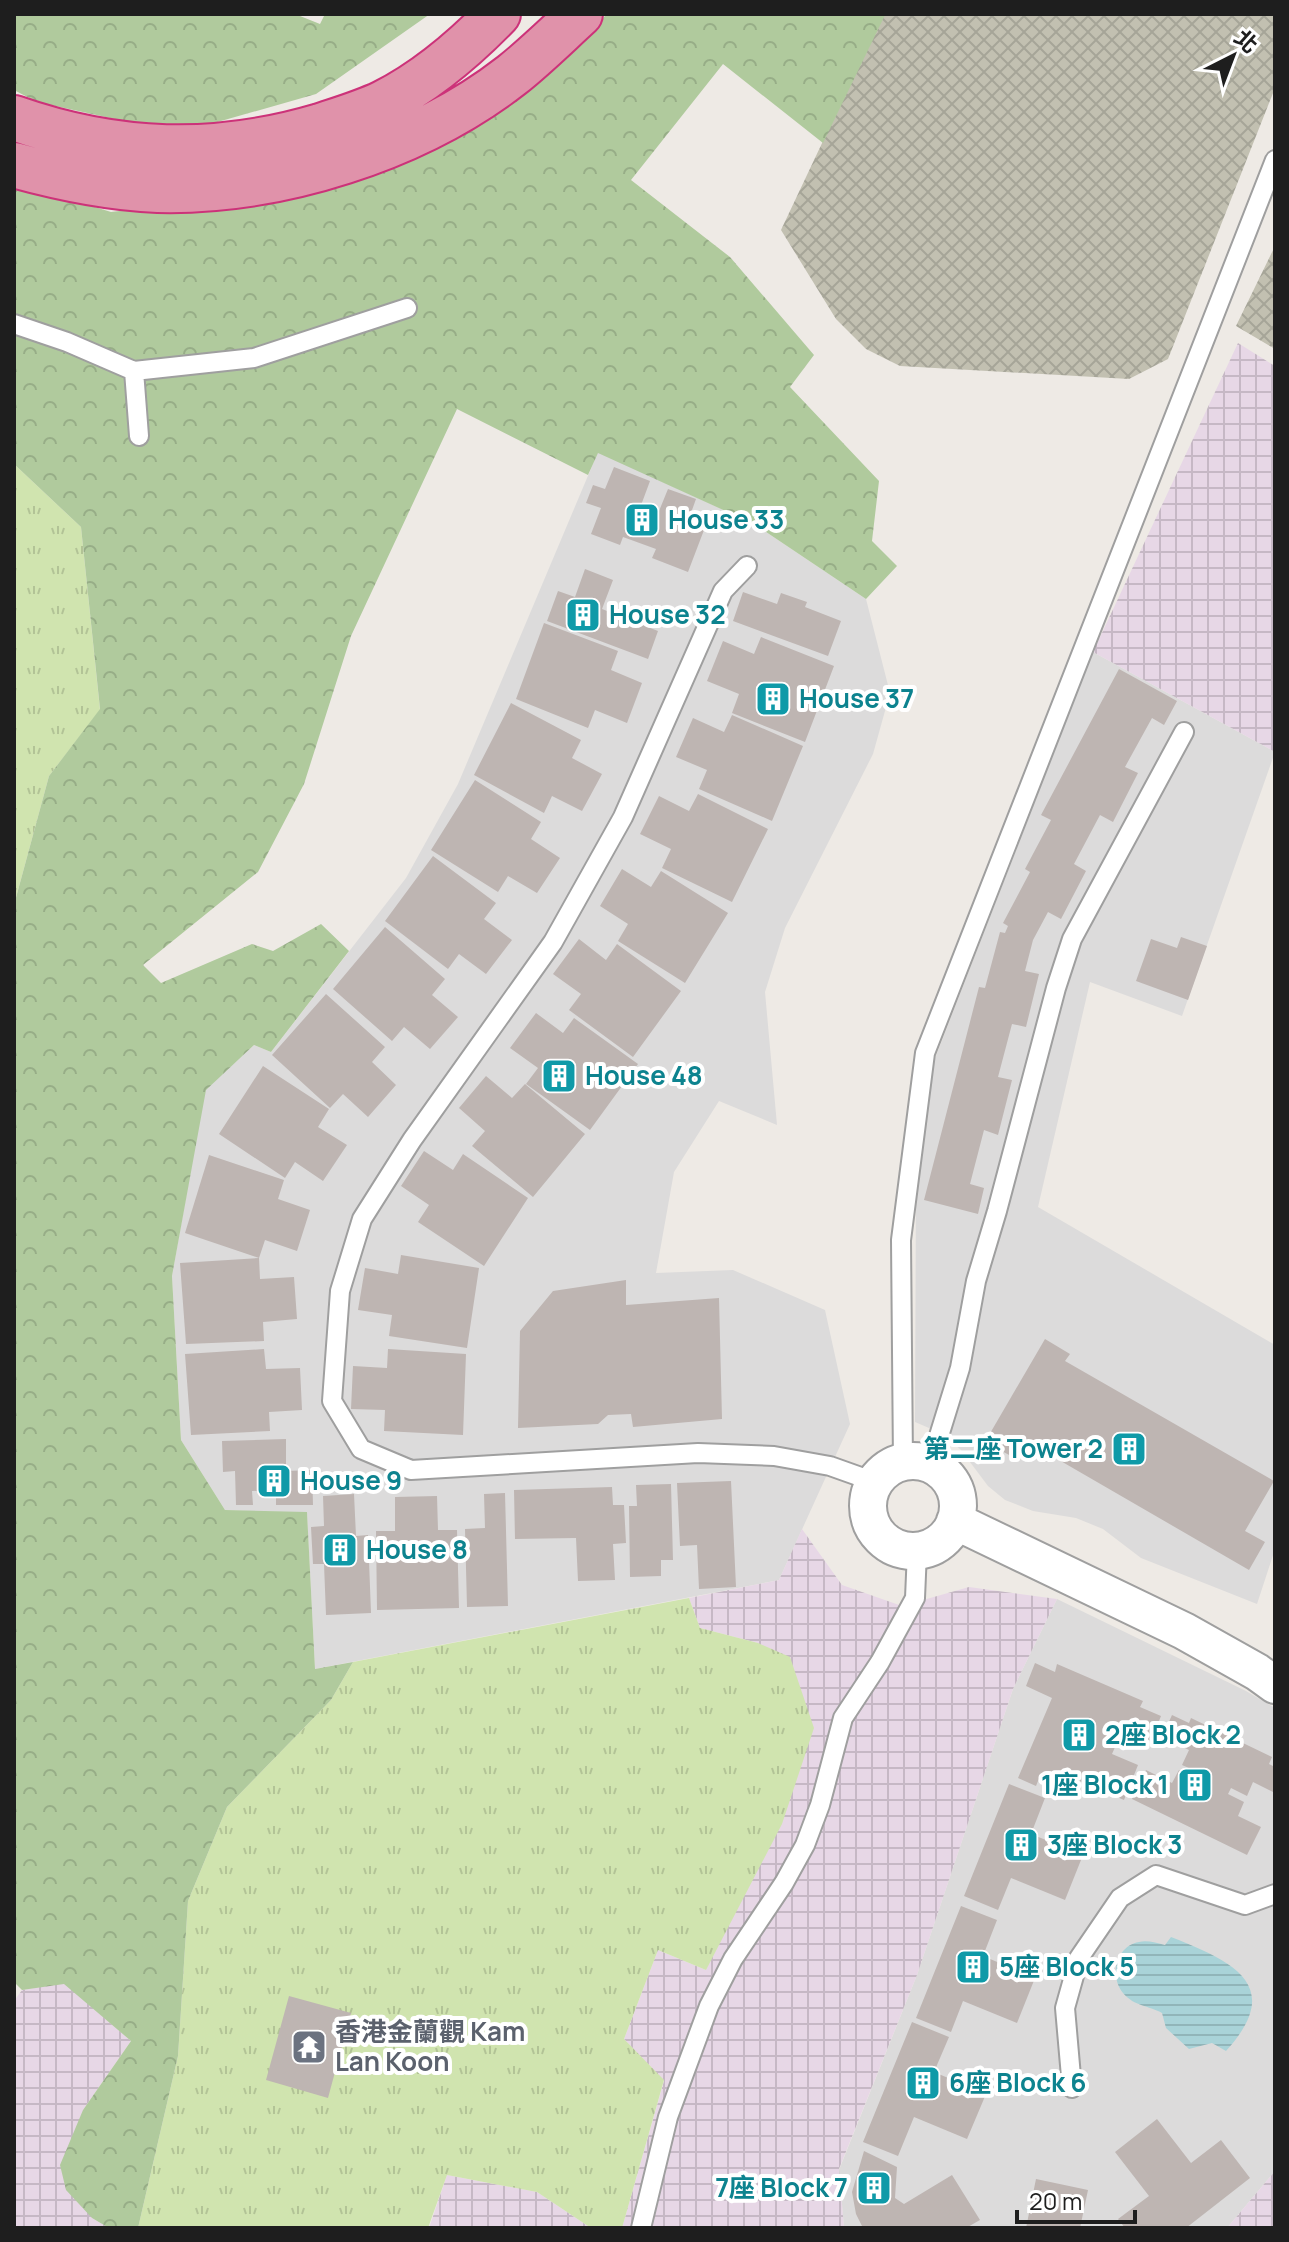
<svg xmlns="http://www.w3.org/2000/svg" width="1289" height="2242" font-family="Manrope,'Noto Sans TC',sans-serif">
<style>
.residential{fill:#dcdbdb}
.industrial{fill:url(#industrial-grid)}
.construction{fill:url(#construction-cross-hatch)}
.grass{fill:url(#grass-tufts)}
.forest{fill:url(#forest-crowns)}
.water{fill:url(#water-rules)}
.building{fill:#beb5b2}
.lines{fill:none;stroke-linecap:round;stroke-linejoin:round}
.lane-casing{stroke:#9f9f9f;stroke-width:22}
.street-casing{stroke:#9f9f9f;stroke-width:40}
.highway-casing{stroke:#cc3279;stroke-width:48}
.lane{stroke:#fff;stroke-width:18}
.street{stroke:#fff;stroke-width:36}
.highway{stroke:#e092aa;stroke-width:44}
.labels{text-anchor:middle;stroke-width:8;stroke-linejoin:round;paint-order:stroke}
.culture-label{font-size:26px;font-weight:bold;fill:#0d838f;stroke:#fff;text-anchor:start}
.worship-label{font-size:26px;font-weight:bold;fill:#5b616d;stroke:#fff;text-anchor:start}
</style>
<defs>
<pattern id="industrial-grid" width="8" height="8" patternUnits="userSpaceOnUse" patternTransform="scale(2)"><rect width="8" height="8" fill="#e7d7e6"/><path d="M0 4h8M4 0v8" fill="none" stroke="#c6b8c5"/></pattern>
<pattern id="construction-cross-hatch" width="8" height="8" patternUnits="userSpaceOnUse" patternTransform="scale(2)"><rect width="8" height="8" fill="#c2c0b1"/><path d="M0 0l8 8M0 8l8-8" fill="none" stroke="#a6a598"/></pattern>
<pattern id="grass-tufts" width="24" height="20" patternUnits="userSpaceOnUse" patternTransform="scale(2)"><rect width="24" height="20" fill="#d0e4af"/><path d="M3 7l-1-3M5 7V3M7 7l1-3M15 17l-1-3M17 17v-4M19 17l1-3" fill="none" stroke="#b2c396"/></pattern>
<pattern id="forest-crowns" width="20" height="18" patternUnits="userSpaceOnUse" patternTransform="scale(2)"><rect width="20" height="18" fill="#b0ca9d"/><path d="M2 6a3 3 0 1 1 6 0M12 15a3 3 0 1 1 6 0" fill="none" stroke="#97ad87"/></pattern>
<pattern id="water-rules" width="6" height="5" patternUnits="userSpaceOnUse" patternTransform="scale(2)"><rect width="6" height="5" fill="#a9d3d8"/><path d="M0 2.5h6" fill="none" stroke="#91b5b9"/></pattern>
</defs>
<rect width="100%" height="100%" fill="#eeeae5"/>
<path class="residential" d="M598 452 754 524 866 599 890 693 873 754 785 928 765 992 777 1125 719 1101 674 1172 656 1273 733 1270 825 1310 850 1424 779 1580 315 1669 307 1513 225 1510 181 1440 172 1276 205 1090 254 1045 271 1052 406 878 458 784Z
M1093 652 1275 752 1182 1016 1090 982 1038 1207 1275 1345V1549L1257 1604 1141 1558 1103 1529 1076 1518 1033 1511 1005 1500 988 1486 961 1450 943 1434 915 1422 916 1181 934 1061Z
M1057 1599 1246 1691 1275 1708V2171L1227 2228H844L839 2170 917 1975 1013 1689Z"/>
<path class="industrial" d="M1238 343 1275 366V752L1093 652Z
M802 1529 842 1585 902 1606 969 1587 1057 1599 1013 1689 917 1975 839 2169 844 2228H622L664 2081 624 2039 658 1950 706 1970 758 1643 700 1628 689 1598 779 1580Z
M64 1983 131 2041 83 2110 92 2218 109 2228H14V2001L22 1990Z
M1275 2171V2228H1227Z
M447 2175 537 2192 591 2228H429Z"/>
<path class="construction" d="M883 14H1275V88L1168 359 1129 379 900 366 866 349 836 319 781 230Z
M1275 246V349L1236 326Z"/>
<path class="grass" d="M14 464 81 527 100 710 49 776 14 905Z
M689 1598 700 1628 758 1643 790 1657 814 1728 782 1824 706 1970 658 1950 624 2039 664 2080 622 2228H591L537 2192 447 2175 428 2228H138L178 2056 188 1901 227 1807 331 1700 353 1662Z"/>
<path class="forest" d="M14 14H295L320 24 325 14H430L316 94 179 133 37 102 14 90Z
M607 14 885 15 823 143 723 64 631 180 730 257 814 355 790 387 879 481 872 541 897 566 866 599 754 524 598 453 588 475 457 409 351 636 304 784 258 872 143 965 161 983 252 944 273 951 321 924 349 951 271 1052 254 1045 206 1090 172 1276 181 1440 225 1510 307 1512 315 1669 353 1662 331 1700 227 1807 188 1901 178 2056 138 2228H109L92 2218 66 2190 60 2165 83 2110 131 2041 64 1984 22 1990 14 1982V905L49 776 100 709 81 527 14 464V182L111 212 265 194 582 39Z"/>
<path class="water" d="M1171 1937C1232 1961 1286 1985 1226 2051L1212 2043 1189 2049 1166 2028 1162 2013C1148 2005 1135 2007 1123 1993 1109 1976 1116 1946 1139 1942 1147 1940 1157 1943 1165 1945Z"/>
<path class="building" d="M614 467 650 481 640 508 657 516 668 489 696 499 687 524 704 530 688 572 652 558 656 549 623 537 620 545 591 534 601 508 586 503 593 485 605 489Z
M585 569 613 580 602 609 658 631 648 659 547 621 558 591 575 597Z
M743 592 777 604 781 593 807 602 805 607 841 621 828 656 733 621Z
M544 623 618 651 611 670 642 683 627 723 595 710 588 728 516 699Z
M761 637 834 666 805 742 732 713 739 694 707 681 723 641 754 654Z
M1119 669 1177 701 1164 725 1152 718 1125 767 1138 773 1113 822 1100 815 1074 864 1086 871 1061 919 1048 912 1033 940 1025 971 1039 974 1026 1027 1012 1024 998 1077 1012 1080 998 1135 984 1130 970 1184 984 1188 978 1214 924 1200 979 987 985 988 1000 932 1005 933 1008 926 1003 923 1030 872 1025 869 1051 820 1041 815Z
M511 703 581 740 572 758 602 774 582 811 552 796 544 813 474 775Z
M732 715 803 746 772 821 699 789 707 770 676 757 693 718 724 732Z
M475 780 541 822 531 839 560 858 537 893 508 876 498 892 431 850Z
M698 794 768 829 732 902 662 868 671 849 640 834 659 796 689 811Z
M433 856 496 903 484 919 512 940 486 974 459 954 448 969 385 921Z
M622 869 651 887 661 871 728 913 685 983 618 941 628 924 600 906Z
M385 927 445 979 432 995 458 1017 430 1049 404 1027 392 1041 333 989Z
M1181 937 1207 946 1188 1000 1136 981 1151 939 1177 948Z
M579 939 606 960 617 944 681 991 633 1057 569 1010 581 994 553 974Z
M326 994 385 1047 372 1062 396 1085 368 1117 343 1094 330 1108 272 1055Z
M536 1013 563 1033 574 1018 638 1064 590 1130 526 1084 538 1068 510 1048Z
M263 1066 329 1109 318 1127 347 1145 323 1181 295 1162 285 1178 219 1134Z
M486 1076 512 1098 525 1084 585 1134 533 1197 472 1146 485 1131 459 1108Z
M424 1151 453 1170 463 1154 528 1198 484 1266 418 1222 429 1205 401 1186Z
M209 1155 284 1180 278 1199 310 1210 297 1251 265 1240 259 1258 185 1233Z
M401 1255 479 1268 467 1348 389 1336 392 1315 358 1310 365 1268 398 1274Z
M259 1258 260 1279 294 1277 297 1319 263 1322 264 1341 186 1344 180 1263Z
M626 1280V1305L719 1298 722 1419 633 1427 631 1414 608 1415 598 1424 518 1428 520 1331 553 1291Z
M1045 1339 1070 1354 1065 1361 1274 1481 1245 1531 1265 1542 1249 1570 1021 1438 1011 1456 985 1442Z
M264 1349 266 1369 300 1368 302 1410 269 1412 270 1431 191 1435 185 1354Z
M388 1349 466 1354 463 1435 384 1431 385 1410 351 1409 353 1366 387 1368Z
M286 1439V1471L312 1470 313 1505H276V1490L252 1491 253 1505H236L235 1471 223 1472 222 1441Z
M731 1481 736 1587 699 1589 697 1545 680 1546 677 1483Z
M671 1484 673 1560H661V1576L630 1577 629 1506H637L636 1485Z
M612 1487 613 1505H624L626 1543 613 1544 615 1580 578 1581 576 1538 515 1539 514 1490Z
M505 1493 508 1606 467 1607 465 1529 485 1528 484 1494Z
M354 1494 356 1536 368 1535 371 1613 326 1615 324 1564H313L311 1527 324 1526 323 1496Z
M437 1496 438 1530H457L459 1608 377 1610 376 1531H395V1497Z
M1035 1663 1055 1672 1057 1664 1143 1701 1140 1707 1161 1716 1151 1741 1123 1729 1112 1754 1138 1765 1124 1800 1061 1773 1056 1783 1040 1776 1036 1786 1018 1778 1052 1698 1026 1686Z
M1172 1715 1189 1723 1191 1718 1272 1757 1269 1764 1275 1767V1793L1253 1782 1247 1796 1231 1788 1228 1794 1244 1802 1238 1816 1261 1827 1247 1855 1132 1799 1146 1770 1172 1783 1179 1770 1197 1779 1200 1773 1182 1765 1189 1750 1162 1737Z
M1009 1784 1045 1798 1031 1834 1083 1855 1065 1900 1011 1878 998 1910 964 1896Z
M961 1906 997 1920 983 1956 1035 1978 1017 2023 963 2001 951 2032 916 2018Z
M289 1996 351 2013 328 2098 266 2080Z
M912 2022 949 2037 934 2072 986 2094 967 2139 914 2117 898 2156 863 2142Z
M1157 2119 1191 2163 1221 2140 1250 2178 1186 2228H1125L1118 2219 1149 2196 1115 2152Z
M864 2151 897 2167 895 2198 904 2204 952 2175 980 2220 966 2228H863L856 2214 852 2192Z
M1036 2179 1088 2190 1080 2228H1026Z"/>
<g class="lines">
<defs>
<path id="lane" d="M14 324 67 342 134 371 139 436
M134 371 254 358 407 308
M747 566 723 591 623 817 553 942 412 1140 362 1219 340 1291 332 1401 361 1449 411 1470 698 1453 774 1456 830 1466 875 1482
M903 1462 901 1240 925 1053 1275 160
M930 1465 960 1368 976 1281 997 1211 1056 988 1072 939 1184 732
M1072 2088 1065 2008 1079 1958 1120 1898 1156 1875 1245 1905 1275 1894
M641 2228 668 2117 709 2006 733 1959 784 1883 805 1845 820 1805 843 1718 880 1662 915 1598 917 1551"/>
<path id="street" d="M868 1506a45 45 0 1 1 90 0a45 45 0 1 1-90 0Z
M955 1521 1184 1631 1257 1672 1275 1685"/>
<path id="highway" d="M14 118C117 154 215 157 320 126 341 119 362 113 383 103 427 81 464 49 498 14
M14 165C61 178 109 188 158 190 278 193 417 149 512 75 536 56 558 34 580 14"/>
</defs>
<use href="#lane" class="lane-casing"/>
<use href="#street" class="street-casing"/>
<use href="#highway" class="highway-casing"/>
<use href="#lane" class="lane"/>
<use href="#street" class="street"/>
<use href="#highway" class="highway"/>
</g>
<defs>
<symbol id="building-square" viewBox="-11 -11 22 22"><rect x="-9" y="-9" width="18" height="18" rx="4" fill="#0f9aa8" stroke="#fff"/><path d="M-4-6H4V6H1V3H-1V6H-4ZM-2.5-4.3h1.7v1.8h-1.7ZM.8-4.3h1.7v1.8H.8ZM-2.5-1h1.7V.8h-1.7ZM.8-1h1.7V.8H.8Z" fill="#fff"/></symbol>
<symbol id="temple-square" viewBox="-11 -11 22 22"><rect x="-9" y="-9" width="18" height="18" rx="4" fill="#6b7280" stroke="#fff"/><path d="M0-6L5-2H3V0L6.5 2.5H4V6H1.5V3h-3V6H-4V2.5H-6.5L-3 0V-2H-5Z" fill="#fff"/></symbol>
</defs>
<g fill-rule="evenodd">
<use href="#building-square" x="622" y="500" width="40" height="40"/>
<use href="#building-square" x="563" y="595" width="40" height="40"/>
<use href="#building-square" x="753" y="679" width="40" height="40"/>
<use href="#building-square" x="539" y="1056" width="40" height="40"/>
<use href="#building-square" x="1109" y="1429" width="40" height="40"/>
<use href="#building-square" x="254" y="1461" width="40" height="40"/>
<use href="#building-square" x="320" y="1530" width="40" height="40"/>
<use href="#building-square" x="1059" y="1715" width="40" height="40"/>
<use href="#building-square" x="1175" y="1765" width="40" height="40"/>
<use href="#building-square" x="1001" y="1825" width="40" height="40"/>
<use href="#building-square" x="953" y="1947" width="40" height="40"/>
<use href="#temple-square" x="289" y="2027" width="40" height="40"/>
<use href="#building-square" x="903" y="2063" width="40" height="40"/>
<use href="#building-square" x="854" y="2168" width="40" height="40"/>
</g>
<g class="labels">
<g class="culture-label">
<text x="668" y="529">House 33</text>
<text x="609" y="624">House 32</text>
<text x="799" y="708">House 37</text>
<text x="585" y="1085">House 48</text>
<text x="1103" y="1458" text-anchor="end">第二座 Tower 2</text>
<text x="300" y="1490">House 9</text>
<text x="366" y="1559">House 8</text>
<text x="1105" y="1744">2座 Block 2</text>
<text x="1169" y="1794" text-anchor="end">1座 Block 1</text>
<text x="1047" y="1854">3座 Block 3</text>
<text x="999" y="1976">5座 Block 5</text>
<text x="949" y="2092">6座 Block 6</text>
<text x="848" y="2197" text-anchor="end">7座 Block 7</text>
</g>
<g class="worship-label">
<text x="335" y="2041">香港金蘭觀 Kam<tspan x="335" dy="30">Lan Koon</tspan></text>
</g>
</g>
<rect width="1289" height="2242" fill="none" stroke="#1e1e1e" stroke-width="32"/>
<g transform="translate(1233 56) rotate(42)" stroke="#ffffff" stroke-width="6" paint-order="stroke">
<path d="M0-6L14 30L0 20L-14 30Z" fill="#1e1e1e"/>
<text y="-12" font-size="22" font-weight="bold" text-anchor="middle" fill="#1e1e1e">北</text>
</g>
<path d="M1017 2210v12h118v-12" fill="none" stroke="#1e1e1e" stroke-width="4"/>
<text x="1029" y="2210" font-size="24" fill="#1e1e1e" stroke="#ffffff" stroke-width="6" paint-order="stroke">20 m</text>
</svg>
